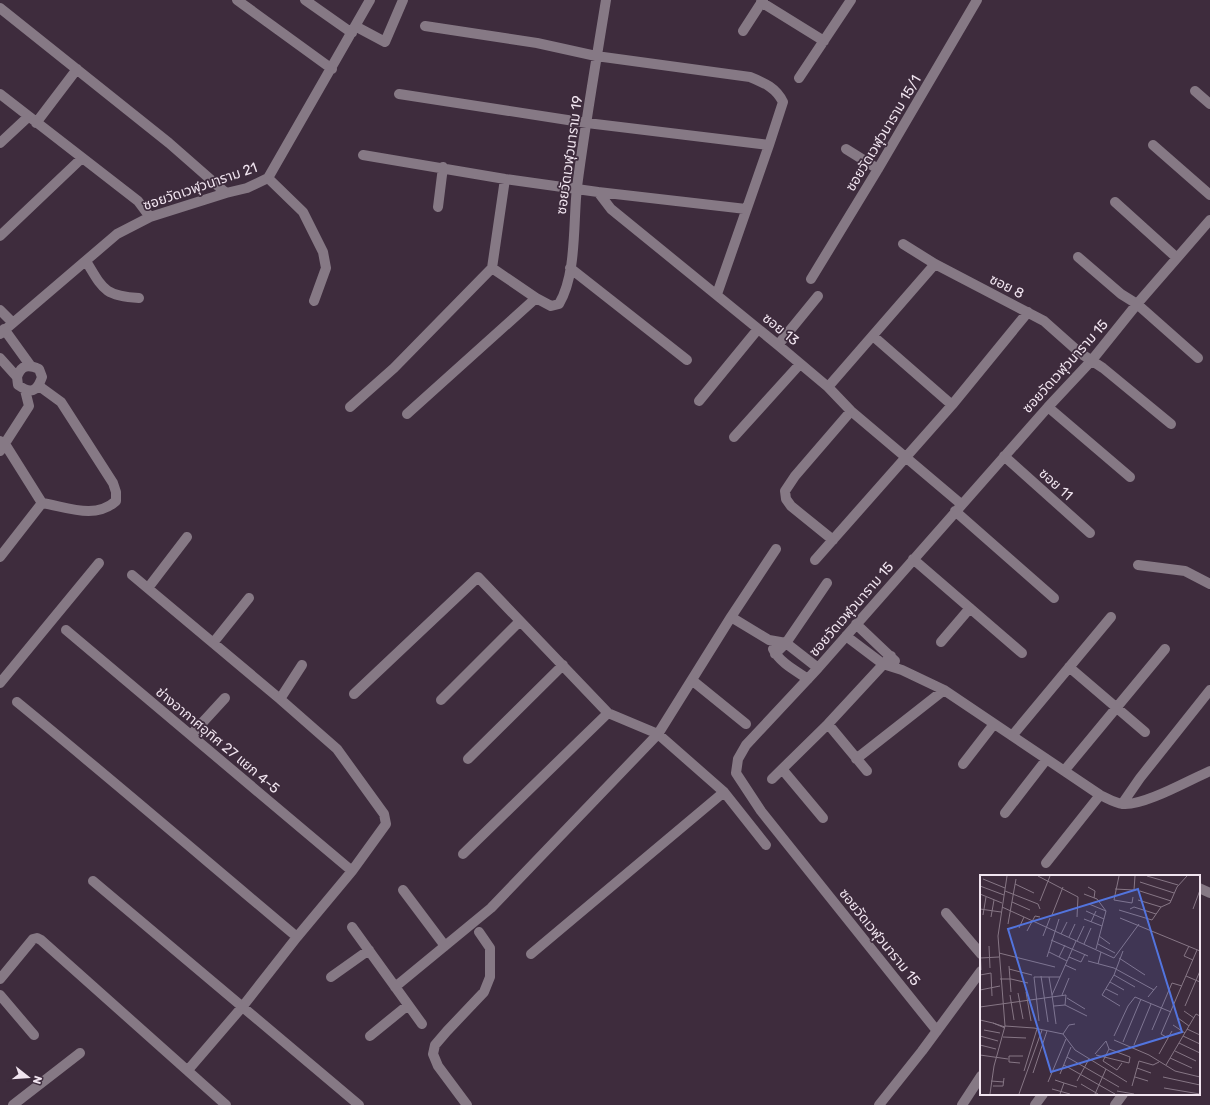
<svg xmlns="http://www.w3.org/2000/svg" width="1210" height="1105" font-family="Rubik,'Noto Sans Thai',sans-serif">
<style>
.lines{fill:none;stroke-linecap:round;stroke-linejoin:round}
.minor{stroke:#867985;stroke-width:10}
.labels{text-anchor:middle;stroke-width:3.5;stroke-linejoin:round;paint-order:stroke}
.street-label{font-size:14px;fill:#f1e5f0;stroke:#3e2c3d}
.inset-road{fill:none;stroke:#867685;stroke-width:1}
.view{fill:#5274de;fill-opacity:0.15;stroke:#5274de;stroke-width:2}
.inset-edge{fill:none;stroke:#f1e5f0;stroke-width:2}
</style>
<rect width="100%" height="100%" fill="#3e2c3d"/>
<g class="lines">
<path class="minor" d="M237 0 332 69
M305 0 352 33
M761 2 824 41
M0 8 169 143 226 193
M355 26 385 42 403 0
M425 26 537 43 596 56 750 77C765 83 776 88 783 102L769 145 717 294
M743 31 763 0
M799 78 851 0
M1195 91 1210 104
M0 94 138 201 150 217
M399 94 587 123 769 145
M36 123 77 69
M0 143 28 117
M1153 145 1210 195
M846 149 878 169
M363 155 505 179 598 192 611 209 778 345 828 387 851 411 961 504
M268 178 303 212 323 252 326 268 314 301
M598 192 746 209
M1115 202 1177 258
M438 207 443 167
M0 236 82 158
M903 244 935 264 1044 321 1080 353 1103 368 1171 424
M1078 257 1121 294 1137 304 1198 358
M86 261C103 289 104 296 139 298
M492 268 536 298 551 306 559 304C577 274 573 222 577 187 585 125 596 62 606 0
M570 268 687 360
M811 279 878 169 977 0
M0 310 12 322
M4 329 30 365
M0 334 117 234 150 217 226 193 247 188 268 178 370 0
M873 336 952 405
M778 345 818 296
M0 358 17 377 18 385C31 394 37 392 42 377L39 369C28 364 21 365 17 377
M828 387 935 264
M699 401 758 329
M350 407 394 368 492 268 505 179
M1048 407 1130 477
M407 414 536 298
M734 437 800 364
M0 441 5 444 42 503C67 507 95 520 116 501V492L113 483 61 402 39 386
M0 451 29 406 25 390
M1004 456 1090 533
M955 511 1054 598
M833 540 791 506 786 499 785 491 795 476 851 411
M0 557 42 503
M913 559 1022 653
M815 560 952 405 1028 312
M1138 565 1185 571 1210 584
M132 575 280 699 337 749 384 814 386 824 352 871 297 937 243 1006 188 1070
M148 588 187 537
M731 617 769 640 786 643 818 668
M856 624 895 661
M66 630 352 871
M846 636 883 664 902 670 944 690 1100 795C1107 798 1114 803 1123 804 1144 806 1189 780 1210 771
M941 642 970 608
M213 643 249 598
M773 649C779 662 796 671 808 679
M775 654 786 643 827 583
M1069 667 1145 732
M693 681 746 724
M0 683 99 563
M354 694 478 577 608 713
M280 699 302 665
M441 700 520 621
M17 702C111 779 203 858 297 937
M828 724 867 771
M191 735 225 698
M1012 736 1111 617
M468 759 563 665
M856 759 944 690
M963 764 994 724
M782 769 823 818
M1064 771 1165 649
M772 779 828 724 891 656
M1122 804 1140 778 1210 690
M1005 813 1046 760
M463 854 608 713 658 734 724 792 766 845
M1046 863 1100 795
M93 881 359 1105
M1199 888 1210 893
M403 890 445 946
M946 913 981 954
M352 927 422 1024
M531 954 724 792
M331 977 369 950
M0 979 33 939 37 938 41 940 226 1105
M395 987 491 908 658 734 731 617 776 549
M0 995 34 1035
M937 1031 761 811 736 773 738 759 746 745 818 668 1048 407 1092 360 1137 304 1210 220
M370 1036 408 1005
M13 1105 80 1053
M467 1105 438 1066 433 1054 435 1045 447 1031 484 992 490 977V948L479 932
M879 1105 922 1051 981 971
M962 1105 981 1076
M1035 1105 1043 1094
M1115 1105 1123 1094"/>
</g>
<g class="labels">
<g class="street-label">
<text transform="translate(883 133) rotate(-59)" y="5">ซอยวัดเวฬุวนาราม 15/1</text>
<text transform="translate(569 155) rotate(-82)" y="5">ซอยวัดเวฬุวนาราม 19</text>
<text transform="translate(200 186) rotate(-19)" y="5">ซอยวัดเวฬุวนาราม 21</text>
<text transform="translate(1007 286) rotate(27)" y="5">ซอย 8</text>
<text transform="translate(781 329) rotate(39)" y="5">ซอย 13</text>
<text transform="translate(1065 366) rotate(-48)" y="5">ซอยวัดเวฬุวนาราม 15</text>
<text transform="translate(1056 484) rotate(42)" y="5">ซอย 11</text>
<text transform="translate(851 609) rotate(-49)" y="5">ซอยวัดเวฬุวนาราม 15</text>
<text transform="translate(218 740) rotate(40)" y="5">ช่างอากาศอุทิศ 27 แยก 4-5</text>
<text transform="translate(880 937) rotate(51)" y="5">ซอยวัดเวฬุวนาราม 15</text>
</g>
</g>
<g transform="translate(980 875)">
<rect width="220" height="220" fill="#3e2c3d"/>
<path class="inset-road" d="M58 1 98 22 97 42M139 1 134 25 152 28 153 22M167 1 198 10M3 4 25 13M160 7 194 18M35 9 54 18M0 11 24 20M108 12 115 16 114 23M135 14 154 15 155 1M25 16 58 29 60 34M160 16 191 26M0 19 22 28M104 19 117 24 126 36 116 74M158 25 181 32M60 26 70 1M32 27 50 35M109 29 126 36M22 32 134 83 159 49M0 34 21 37M150 34 154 32 176 39M213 34 220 15M139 35 172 45 181 32 190 28 197 12 207 1M106 36 124 44M3 40 6 22M72 40 83 12M11 42 14 25M140 43 220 76M104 44 122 51M111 47 116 36M28 49 36 4M39 53 44 42M47 56 55 41 60 42M81 59 87 47M63 61 70 43M119 61 130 69M89 62 95 49M71 65 108 81M97 66 104 51M104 69 111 53M118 69 135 78M0 70 1 95M9 71 10 93M209 71 204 81 213 85M143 76 134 100 155 112M69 77 87 86M19 78 75 92M67 82 79 44M79 82 85 70M89 82 101 87 105 79M0 83 19 82M139 83 165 100M108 86 134 93 174 115M118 89 121 77M85 90 96 95M29 91 31 117M29 94 52 100M0 100 11 98 12 121M134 100 122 120 140 131M61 101 68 147M206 101 220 107M69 102 72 120M20 104H31L48 108M130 107 144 115M126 114 138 120M0 115 20 111M46 117 51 146M38 118 43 144M30 120 34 145M82 120 89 103M168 122 177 111M87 123 105 134M74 131 85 130 107 141M205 131 220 96M0 132 86 120 85 130M204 136 214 143M198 143 209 151M0 145 13 148M59 146 54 102H80M76 149 72 120 96 66M193 150 205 158M25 151 54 153 83 159 95 175 147 207M25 153 13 148 25 152M207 154 220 160M4 155 20 158M172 155 192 108 202 111M83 159 89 150 95 149M0 161 18 166M134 161 148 131 155 122 191 137M203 161 220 169M23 162 46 163M188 163 181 159 217 75M134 165 169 180 195 196 220 202M143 167 161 124M199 168 220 178M0 170 16 174M154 170 171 129M195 176 216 186M115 179 126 166 129 174 123 186 137 195 142 188M179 179 192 156M0 180 28 184M116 180 149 188 150 182 129 174M87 182 139 212M190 183 212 193M40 188 29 187V181H43M84 190 135 219M186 190 216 139 220 141M157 193 171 198M44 196 57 154M53 198 67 156M80 199 91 172M155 202 168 206M183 202 220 210M75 205 84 208 80 219M11 206 24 207M97 206 109 184M68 207 86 164M84 208 97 212M101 209 118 219M13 211H23L24 203M152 211 159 186 173 190 179 187M184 213 220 219M72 214 90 219M137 216 154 219M10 219 14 191 25 151 18 61 27 1M39 219 62 155M115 219 126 194"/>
<path class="view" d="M158 14 202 157 71 197 28 54Z"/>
<rect width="220" height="220" class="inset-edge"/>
</g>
<g transform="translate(28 1077) rotate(107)" stroke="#3e2c3d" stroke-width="3" paint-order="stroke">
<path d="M0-3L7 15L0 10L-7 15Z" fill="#f1e5f0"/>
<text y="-6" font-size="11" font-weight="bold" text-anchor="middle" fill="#f1e5f0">N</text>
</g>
</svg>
